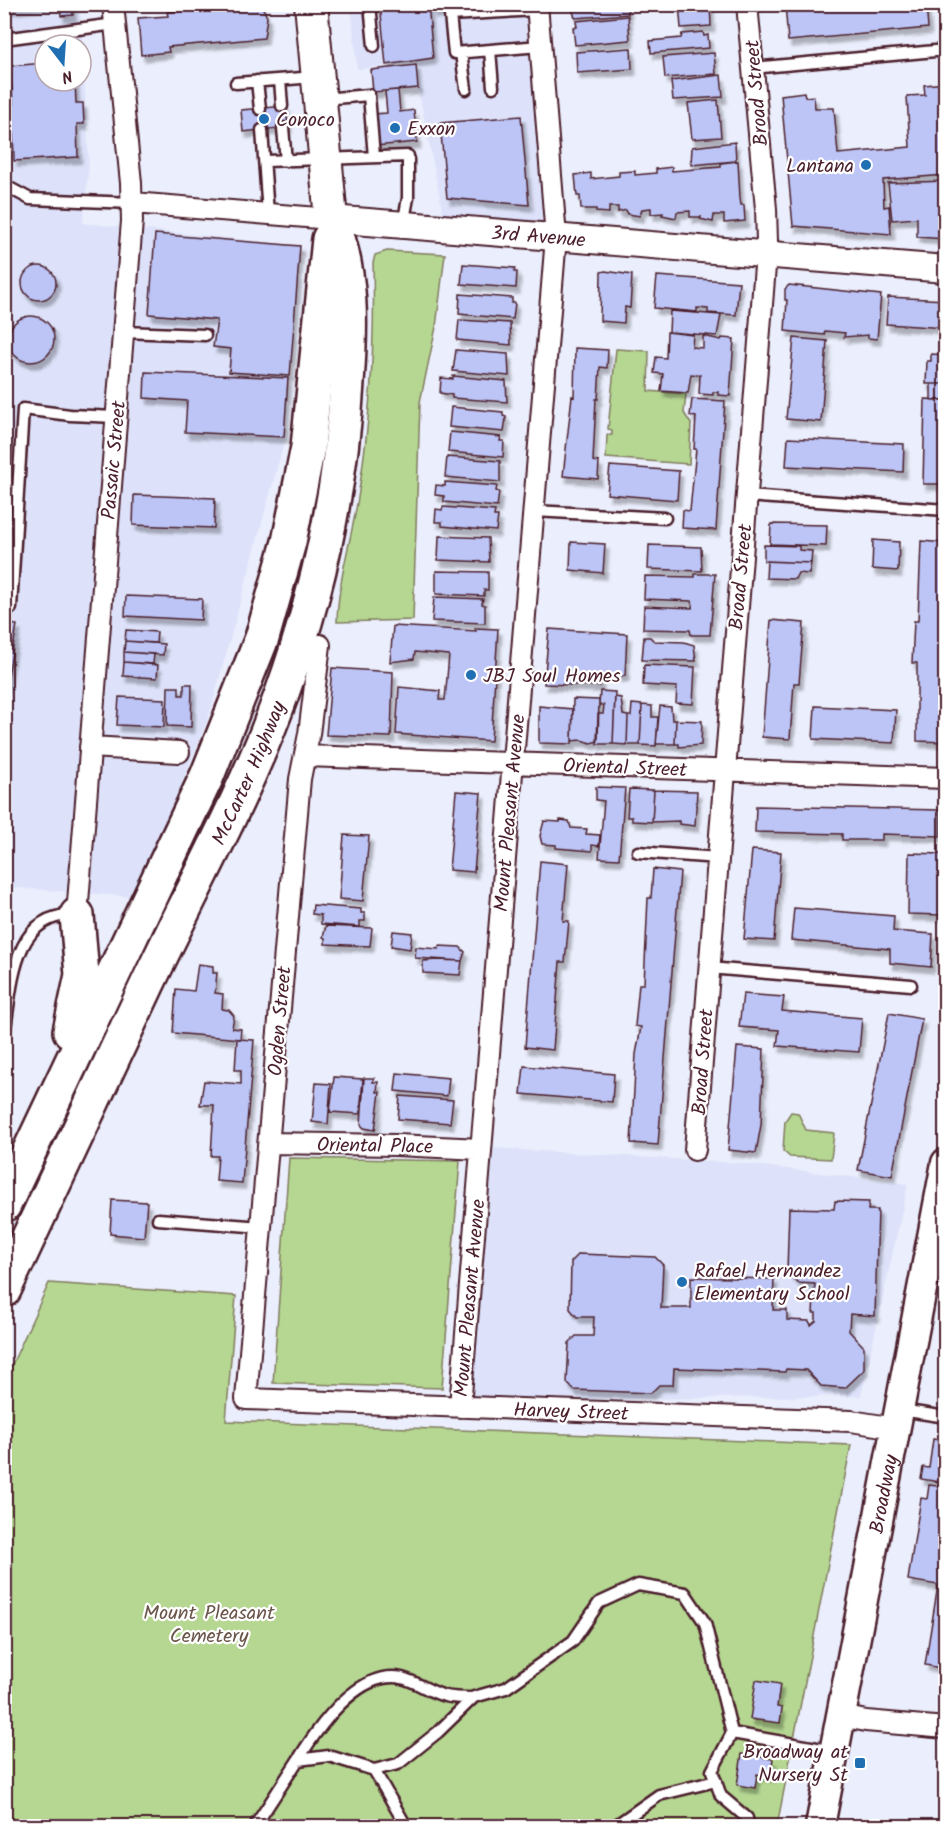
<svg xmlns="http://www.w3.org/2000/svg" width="950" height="1831" font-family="Kalam,sans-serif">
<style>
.built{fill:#dde2fa;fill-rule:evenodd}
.green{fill:#b5d792;stroke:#807b5e;stroke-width:1.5}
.building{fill:#bcc5f6;stroke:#4a1f2b;stroke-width:1.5;filter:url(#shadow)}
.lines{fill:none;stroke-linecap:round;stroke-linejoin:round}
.service-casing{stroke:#4a1f2b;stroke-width:15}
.minor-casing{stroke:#4a1f2b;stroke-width:24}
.tertiary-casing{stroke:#4a1f2b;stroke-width:30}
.secondary-casing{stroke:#4a1f2b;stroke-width:33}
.primary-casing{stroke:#4a1f2b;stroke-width:36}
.motorway-casing{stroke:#4a1f2b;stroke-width:38}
.service{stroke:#fff;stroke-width:10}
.minor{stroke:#fff;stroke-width:20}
.tertiary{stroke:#fff;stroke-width:26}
.secondary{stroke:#fff;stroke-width:28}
.primary{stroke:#fff;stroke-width:32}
.motorway{stroke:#fff;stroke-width:33}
.poi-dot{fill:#1f6fb2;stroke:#fff;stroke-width:2}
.labels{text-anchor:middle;stroke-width:4.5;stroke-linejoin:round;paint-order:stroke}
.street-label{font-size:20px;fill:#4a1f2b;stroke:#fff}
.poi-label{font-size:20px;fill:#4a1f2b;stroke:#fff;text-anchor:start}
.park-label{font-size:20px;fill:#6a564a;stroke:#fff}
</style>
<defs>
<filter id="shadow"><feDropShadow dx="3.5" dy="6" stdDeviation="1.5" flood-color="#0004"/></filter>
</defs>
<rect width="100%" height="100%" fill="#ebeefc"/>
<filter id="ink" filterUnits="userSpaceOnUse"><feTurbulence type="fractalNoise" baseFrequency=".0167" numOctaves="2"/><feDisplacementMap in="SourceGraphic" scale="12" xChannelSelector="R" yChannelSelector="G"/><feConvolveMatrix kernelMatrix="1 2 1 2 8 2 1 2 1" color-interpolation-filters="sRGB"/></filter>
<g filter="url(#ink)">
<path class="built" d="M4 5H80L89 164 83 223 300 246 285 439 209 716 136 897 5 887ZM45 45H81V81H45Z
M351 5H529L550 230 445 224 413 63 357 69Z
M490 1148 740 1163 908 1184 861 1396 466 1401Z"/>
<path class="green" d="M387 251 445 254 436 327 420 402 413 620 337 622C338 578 353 535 359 491 371 415 375 340 373 263L375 255Z
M616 349 649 351 648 391 686 394 684 413 691 424 689 464 606 458 607 435H612V430L608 429Z
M791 1112 798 1113 806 1130 834 1133 831 1159 790 1157 783 1151 785 1121Z
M289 1158 460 1161 442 1388 273 1383Z
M49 1283 236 1296 226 1421 851 1445 777 1826H5V1380Z"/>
<path class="building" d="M4 4H49L4 9Z
M60 4H72L73 15 61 16Z
M261 4 267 17 264 38 168 47 169 52 141 55 138 18 168 16 167 12Z
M380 4H428L433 58 386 65Z
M431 4H497V7L432 12Z
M571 4H627L628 14 575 18Z
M679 4H710L711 26 681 28Z
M785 4H926L928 28 788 41Z
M628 16 630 40 575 45 573 27H577L576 21Z
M703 32 704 36 708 35 709 48 651 53 650 41 681 38 682 34Z
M631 48 632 69 577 73 576 52Z
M714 53 716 74 665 78 663 57Z
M45 63V81H75L76 103H83L84 124H77L78 157 14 161 13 131 4 130 6 104H13L10 66Z
M416 65 418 88 373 92 371 70Z
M721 75 723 97 673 100 671 81Z
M946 83V175L883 180 884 207 889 206 891 234 793 226 781 95 804 92 805 97 814 96 815 108H834L838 154 910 147 907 96 925 95 924 85Z
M398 90 400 112 414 110 417 142 375 146 373 114 387 113 385 91Z
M718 100 721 137 692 139 688 103Z
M286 106 288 127 243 132 241 110Z
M521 116 529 205 447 198 440 123Z
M735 142 736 161 691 165 692 147Z
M738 161 740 198 741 205H744L745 221 724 223V215H714L713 222 700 219 701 217H690V211L677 212 676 218 662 215 663 213 651 214V208L642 209 640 216 628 214 626 210 618 212V207H609V213L596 212V209H581L580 196H577L575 175 591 173V179L619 176V172L635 171V175L656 173V169L672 167V171L721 167V163Z
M946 181V239L917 237V218L892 220 888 183Z
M155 234 300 246 290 376 229 372 231 349 213 347 217 320 149 314Z
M463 264 515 268 514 272H517L516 288 461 284Z
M22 283a17 17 0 1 1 34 0a17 17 0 1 1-34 0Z
M605 271 632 275 630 308 625 307 624 323 600 321 601 272Z
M657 276 739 282 736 315 708 313V309L697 308V312L654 308Z
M789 285 881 295 877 339 868 338V335L844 337 845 333 825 331 824 335 785 331 787 300H785V289Z
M460 294 512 298V303H515L513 319 459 314Z
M888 297 946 300V328L886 324Z
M670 311 721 315 717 336 669 332Z
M8 339a23 23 0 1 1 46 0a23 23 0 1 1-46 0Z
M459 320 510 323 511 345 457 340Z
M667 332 693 335 692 347 703 348V336L721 340 722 338 734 339 730 396 718 395V392H713V395L699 394 700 375 691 374 688 393 661 391 663 374 654 373 656 357 666 358Z
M794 338 827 341 821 422 786 419Z
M575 348 608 350 607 368 600 367 598 399H596L593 461 599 462 598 479 563 476 572 396 574 397Z
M456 350 508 354 509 376 453 371Z
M931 354 946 355V384H926L927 361H931Z
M145 372 288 378 284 437 185 432 187 401 144 398Z
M453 376 506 381 507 402 452 398V395L440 393 441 378 453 379Z
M931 384H946V400H931Z
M692 399 725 401 716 530 682 528 683 510 690 511 696 449H694L696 417 690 416Z
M925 399 946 400V484H923Z
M451 407 503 412V416L506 417 504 432 449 427Z
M450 432 501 437 500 441H504L503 457 448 452Z
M788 438 904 444 903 472 786 466Z
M447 457 500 461V482L445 477Z
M610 466 679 471 677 500 607 494Z
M445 482 497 486 496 491 499 492 497 507 444 502V496L435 495 436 485 445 486Z
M134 495 215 498 214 528 133 525Z
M443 507 495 511 494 516H498L496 531 442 526V522H435L436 509 442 510Z
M771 524 827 525 826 546 770 544Z
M439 536 488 538 489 562 438 560Z
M873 540 899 542 898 571 872 569Z
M921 541 946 543V742L917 741V663H912L914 621H918Z
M571 542 605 544 603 573 570 570Z
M649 545 701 547 702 571 648 569Z
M764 545 799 546V550L812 551 811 563 764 561Z
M767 561 811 563 809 574 798 573 795 579 766 578Z
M436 571 488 572V590H484V596L436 594Z
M695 574H715L710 635H691L690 630 643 629 644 606 692 608 693 605 692 601 644 599 645 576 695 577Z
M126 596 202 599 201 620 125 616Z
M434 597 483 599 482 604 485 605V623L432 621Z
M771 620 804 623 799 683H794L790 739 762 737Z
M4 623 17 625 4 698Z
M393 626 476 631 475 628 498 629 491 741 396 734 399 687 440 691 439 700H445L449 655 415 652 414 659 390 662Z
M549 629 627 634 625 676 600 675V686L544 684Z
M126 630 157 632 156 643 125 641Z
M644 637H650L654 641 684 642 694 645 696 661 642 660Z
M125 641 164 644 163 655 124 652Z
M124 652 154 654 153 664 124 662Z
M124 662 158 665 157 678 123 676Z
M644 665 695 667 693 704 676 703 677 687 643 685Z
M332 668 393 672 391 737 326 735Z
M184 684H192L191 727 167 726 168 687H179V695H184Z
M600 691 615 692 613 744H597L598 714H603L604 705H599Z
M119 697 165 699 164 727 117 725Z
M615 697 621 698 623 715 628 716 627 745 613 744Z
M573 699 599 700 598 741 591 743 581 740 572 741Z
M632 704 642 705 640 745H627L628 716H631Z
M642 705 652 706V717H658L656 746 640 745Z
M539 706 573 709 572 744 539 743Z
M660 706 671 707 672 720H676L675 744H656Z
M815 706 896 710 894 743 813 739Z
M676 720 702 721 701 745 679 747V744H675Z
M596 787 625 788 619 859 599 858 604 801 596 800Z
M629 789 654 790 652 822 632 821V817H627Z
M654 790 697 791 695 826 679 824V821L652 822Z
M456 791 481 793 474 872 449 870Z
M756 806 940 810V836L882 834V840H842V834L755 832Z
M560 820 569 821 571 828 587 829 586 834 600 835 599 846 592 845V851L556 848V845L542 844 540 836 544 821 560 822Z
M344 835 369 836 363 901 339 899Z
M752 850 781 852 774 941 744 939Z
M909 853 943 854 941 915 908 914Z
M540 861 568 864 563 921H569L565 962H560L553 1050 525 1047Z
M653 869 680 872 658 1145 631 1143 636 1054 641 1027 635 1026 639 984H644L648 898H651Z
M313 905 361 909V913H365V921H360V927L321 924V915L312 914Z
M794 908 894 916 893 931 933 934 931 967 890 963V949L791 940Z
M326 926 372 928 370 946 325 944V938L323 937Z
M393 931 412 933 410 949 391 946Z
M439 946 460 947 465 952 462 961 415 958 416 947 438 949Z
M437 960 462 961 460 975 423 973V961Z
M198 964 213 966V973H217L215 993 223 994 222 1009 229 1010 234 1016 232 1028 241 1029 240 1039 173 1033 176 989 194 991Z
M743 994 784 997 782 1011 862 1018 859 1052 777 1046 779 1030 739 1027Z
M889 1013 922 1019 892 1176 858 1170Z
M237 1039 254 1040 242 1183 216 1181 218 1156H211L214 1105H200L204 1081 241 1084V1070H235Z
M737 1047 764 1049 761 1125 756 1153 728 1150Z
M524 1066 614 1074 612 1102 521 1094Z
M397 1073 449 1078 447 1096 395 1091Z
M334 1077 363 1079 360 1114 330 1112Z
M364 1078H374L373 1082H378L377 1092H380L375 1130 364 1128 361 1125Z
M316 1083 331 1084 328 1124 312 1122Z
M400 1096 453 1100 450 1123 398 1119Z
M112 1200 147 1202 144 1237 110 1234Z
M835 1201 869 1202 868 1210H878L875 1316 850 1314 849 1331 864 1347V1370L845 1388 821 1386 806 1370 786 1369 785 1372 674 1368 673 1385H659L651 1393 574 1390 567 1383 569 1343 576 1336H593L594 1317H577L570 1309 571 1262 579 1254 655 1257 663 1265 661 1308H691V1277L774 1279 773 1310H787V1320L809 1321 811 1325 816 1321V1313H813L815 1284 799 1283 787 1271 789 1208 834 1209Z
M933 1439 946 1441V1483L921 1479 923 1467 929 1468Z
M929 1485 946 1487V1669L925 1665 938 1585 908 1580 921 1498 927 1499Z
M756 1680 780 1684 777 1707 782 1708 780 1723 750 1719Z
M742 1754 773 1759 770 1776 757 1774 755 1788 737 1785Z"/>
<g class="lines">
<defs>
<path id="service" d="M370 4 374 46
M537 10 450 15 454 53 540 46
M4 39 115 24
M490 50 493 87
M461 53 466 89
M753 68 946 50
M280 80 282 106
M257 81 260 109
M236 83 315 77
M323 99 369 95 374 157
M283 128 286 161
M262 130 268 214
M266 161 408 156V198L403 225
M4 185 30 199 133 203
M123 332 205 335
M746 496 946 510
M534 511 665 518
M4 608H11L23 409 70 415 116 417
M638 852 718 858
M709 968 911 985
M4 1035C12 990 11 913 74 915
M158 1219 262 1227
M901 1410 946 1417
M732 1733 834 1751
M298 1760C317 1729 358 1669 402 1678 417 1682 430 1692 445 1696 454 1698 464 1698 473 1698
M374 1770 406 1826
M255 1826 298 1760 329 1756 374 1770 398 1764 438 1732 474 1697 506 1688 573 1641 599 1603 638 1585 685 1593 705 1623 732 1733 712 1771 721 1796 747 1818 748 1826
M615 1826 659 1795 716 1781"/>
<path id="minor" d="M133 203 331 219
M320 645 309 734 300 779 246 1399 851 1421 895 1428
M90 747 179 752
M305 756 946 778
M77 915 132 221 131 183 113 4
M269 1143 396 1145 481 1149
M695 1150 767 241 766 209 747 4
M460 1407 556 237 537 4
M841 1716 866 1721 946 1728"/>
<g id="tertiary">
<path id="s1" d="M331 219 946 269"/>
</g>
<g id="secondary">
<path id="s2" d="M820 1826 946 1163"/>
</g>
<path id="primary" d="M311 4 331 219"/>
<g id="motorway">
<path d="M70 1031 82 975 77 915"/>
<path d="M4 1205 207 776 262 638 289 542 308 447 329 239"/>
<path id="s3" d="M4 1290C52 1188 100 1085 148 983 193 888 245 795 281 696 317 596 341 490 347 383 351 327 353 272 331 219"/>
</g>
</defs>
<use href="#service" class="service-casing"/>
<use href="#minor" class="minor-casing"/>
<use href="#tertiary" class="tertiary-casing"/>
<use href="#secondary" class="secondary-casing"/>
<use href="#primary" class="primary-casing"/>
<use href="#motorway" class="motorway-casing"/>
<use href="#service" class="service"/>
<use href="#minor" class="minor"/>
<use href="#tertiary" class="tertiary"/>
<use href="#secondary" class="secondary"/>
<use href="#primary" class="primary"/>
<use href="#motorway" class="motorway"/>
</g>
</g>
<g class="poi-dot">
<circle cx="264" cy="119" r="6"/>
<circle cx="395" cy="128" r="6"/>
<circle cx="866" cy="165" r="6"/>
<circle cx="471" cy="675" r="6"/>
<circle cx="682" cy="1282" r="6"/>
<rect x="854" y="1757" width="12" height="12" rx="3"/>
</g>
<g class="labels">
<g class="street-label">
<text transform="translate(756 93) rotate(-95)" y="7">Broad Street</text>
<text dy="7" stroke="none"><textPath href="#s1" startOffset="208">3rd Avenue</textPath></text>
<text transform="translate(113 460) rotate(-85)" y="7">Passaic Street</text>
<text transform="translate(740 577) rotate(-85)" y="7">Broad Street</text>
<text transform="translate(625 767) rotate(2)" y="7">Oriental Street</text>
<text dy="7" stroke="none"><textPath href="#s3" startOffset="572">McCarter Highway</textPath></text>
<text transform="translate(509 813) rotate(-85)" y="7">Mount Pleasant Avenue</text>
<text transform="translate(279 1021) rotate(-85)" y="7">Ogden Street</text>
<text transform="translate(702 1062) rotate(-86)" y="7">Broad Street</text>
<text transform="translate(375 1145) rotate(1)" y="7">Oriental Place</text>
<text transform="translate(469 1298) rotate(-85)" y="7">Mount Pleasant Avenue</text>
<text transform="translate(571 1411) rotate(2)" y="7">Harvey Street</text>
<text dy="7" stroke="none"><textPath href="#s2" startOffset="338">Broadway</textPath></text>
</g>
<g class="poi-label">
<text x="276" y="126">Conoco</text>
<text x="407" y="135">Exxon</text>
<text x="854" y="172" text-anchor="end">Lantana</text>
<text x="483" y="682">JBJ Soul Homes</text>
<text x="694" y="1277">Rafael Hernandez<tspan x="694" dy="23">Elementary School</tspan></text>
<text x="848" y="1758" text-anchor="end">Broadway at<tspan x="848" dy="23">Nursery St</tspan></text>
</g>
<g class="park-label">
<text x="209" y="1619">Mount Pleasant<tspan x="209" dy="23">Cemetery</tspan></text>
</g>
</g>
<rect width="950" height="1831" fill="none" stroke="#fff" stroke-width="24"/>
<rect x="12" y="12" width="926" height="1807" fill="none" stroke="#4a1f2b" stroke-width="2" filter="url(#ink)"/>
<g transform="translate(63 63) rotate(163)"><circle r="28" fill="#ffffff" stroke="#b7a5aa" stroke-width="1.5"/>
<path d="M0-4.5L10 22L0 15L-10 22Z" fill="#1f6fb2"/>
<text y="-9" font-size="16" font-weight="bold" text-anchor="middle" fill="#4a1f2b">N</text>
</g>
</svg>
